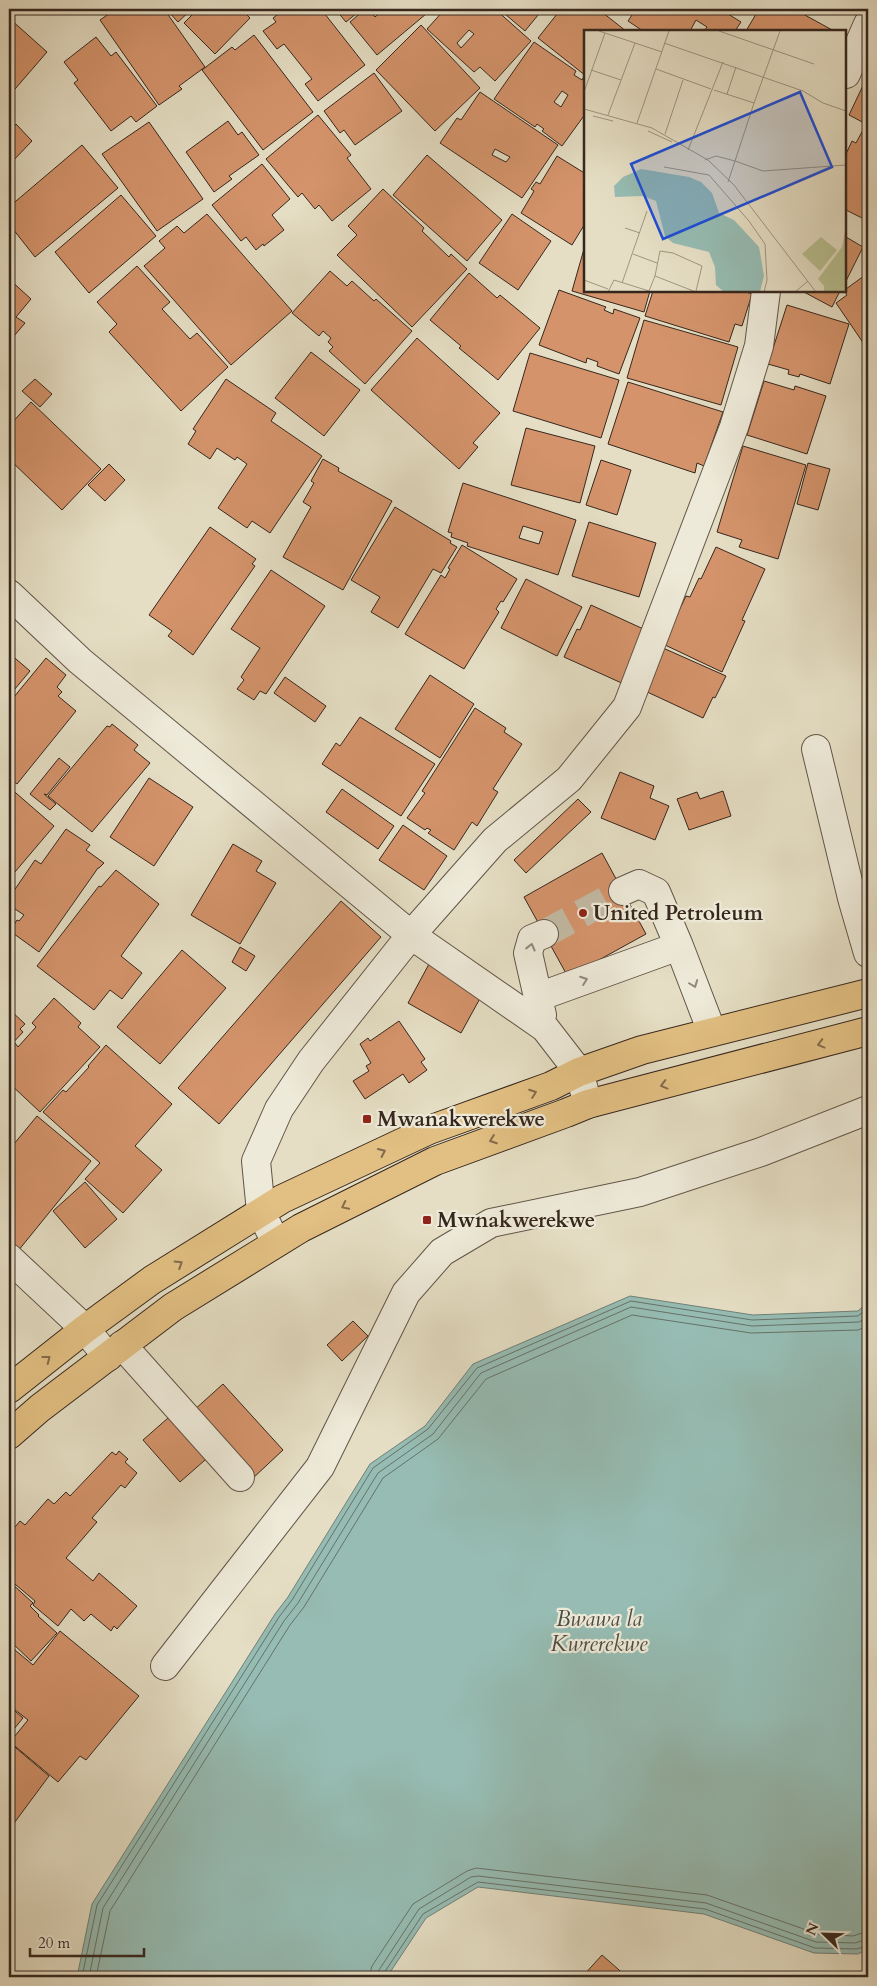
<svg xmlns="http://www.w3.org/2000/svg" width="877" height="1986" font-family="Cardo,serif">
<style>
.water{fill:#96bcb3;stroke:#708077}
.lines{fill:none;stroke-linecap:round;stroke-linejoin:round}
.shore{stroke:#667268;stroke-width:1}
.building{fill:#d4936b;stroke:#36271e;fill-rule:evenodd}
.minor-tunnel{stroke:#c2b9a3;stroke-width:28;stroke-dasharray:28 14;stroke-linecap:butt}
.minor-casing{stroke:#625548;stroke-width:30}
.major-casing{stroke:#36271e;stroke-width:30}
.minor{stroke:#eeead9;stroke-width:28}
.major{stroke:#e2bf82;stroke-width:28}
.oneway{stroke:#92887c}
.oneway2{stroke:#836b4b}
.poi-dot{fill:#8f2418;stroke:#eeead9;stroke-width:2}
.labels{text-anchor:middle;stroke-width:4.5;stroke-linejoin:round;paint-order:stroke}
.poi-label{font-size:21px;font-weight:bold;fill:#36271e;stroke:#eeead9;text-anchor:start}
.water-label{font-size:22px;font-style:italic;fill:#4e4c43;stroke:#eeead9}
.inset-road{fill:none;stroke:#9f9582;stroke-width:1}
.view{fill:#1d4ed8;fill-opacity:0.15;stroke:#1d4ed8;stroke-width:2.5}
.inset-edge{fill:none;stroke:#36271e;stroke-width:2.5}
</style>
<rect width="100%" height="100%" fill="#e5dec4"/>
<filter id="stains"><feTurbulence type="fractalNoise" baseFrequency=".004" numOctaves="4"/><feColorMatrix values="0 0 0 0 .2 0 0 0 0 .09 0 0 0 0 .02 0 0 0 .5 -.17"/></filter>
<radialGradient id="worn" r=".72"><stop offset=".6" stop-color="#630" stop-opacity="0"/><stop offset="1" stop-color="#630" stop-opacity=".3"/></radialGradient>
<path class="water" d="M630 1296 753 1315 858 1311 868 1302V1949L858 1954 814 1953 704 1914 478 1887 426 1918 387 1977H77L92 1904 275 1614 288 1597 370 1464 425 1426 473 1364Z"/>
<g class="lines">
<path class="shore" d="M82 1977 97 1905 279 1617 292 1600 373 1468 428 1429 477 1368 631 1301 752 1320 858 1316 868 1308
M89 1977 103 1908 284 1621 298 1603 378 1473 433 1434 481 1373 631 1307 752 1326 859 1322 868 1317
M96 1977 110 1911 290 1625 304 1607 383 1478 438 1439 486 1379 632 1315 751 1333 858 1330 868 1326
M369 1977 372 1966 413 1904 467 1871 476 1868 707 1895 818 1934 853 1936 868 1931
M377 1977 379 1970 419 1909 471 1877 478 1876 706 1903 816 1942 855 1943 868 1939
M383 1977 384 1973 423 1914 478 1882 705 1909 815 1948 857 1949 868 1945"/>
</g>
<path class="building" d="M116 9H164L205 67 179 86 182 89 159 105 100 20Z
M166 9H192L178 22Z
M198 9H241L250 18 215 54 184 23Z
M285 9H321L365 65 318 101 305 84 312 79 284 44 277 49 263 31 276 22 273 18Z
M335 9H362L346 22Z
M365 9H368L375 17 384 9H421L426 14 377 55 350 22Z
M445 9H495L531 41 495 81 480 67 474 72 427 29ZM469 30 474 34 461 48 457 43Z
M499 9H543L525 31Z
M561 9H598L626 31H586V76L538 38Z
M636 9H720L741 22 735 31H704L707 27 696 20 690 31H643L628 21Z
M759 9H794L834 31H746Z
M9 18 47 52 9 96Z
M421 25 480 88 435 131 376 70Z
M254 35 313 112 263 150 202 70 232 47 235 50Z
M96 37 111 56 116 52 157 106 136 122 131 116 111 131 74 83 78 80 64 62Z
M534 42 576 71 574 75 582 80 583 78 586 80V113L562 146 542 131 544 129 537 124 535 127 494 99ZM562 91 568 95 561 107 554 102Z
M374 73 402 111 355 145 344 130 340 133 324 111Z
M868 75V125L849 115Z
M480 92 558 145 522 198 440 143 457 118 461 120ZM495 149 510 157 506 162 492 155Z
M318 115 351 155 347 158 371 189 332 221 319 205 315 209 302 193 298 197 266 159Z
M228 121 238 135 242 132 259 155 229 176 232 179 214 192 186 152Z
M149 122 203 199 157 231 102 154Z
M16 124 32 141 9 165V132Z
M864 128 868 130V221L846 210V154L852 141 856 143Z
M82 145 118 188 35 257 9 224V207Z
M427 155 502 220 467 261 393 195Z
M557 156 586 174V222L572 245 521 213 534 191 531 189 536 182 540 184Z
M262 164 290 199 272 215 284 230 264 246 263 244 256 250 246 237 241 241 212 205Z
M383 189 424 228 422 231 449 257 451 254 467 269 412 327 337 255 357 235 348 226Z
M121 195 156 236 89 293 55 252Z
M207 214 292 311 231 365 144 266 165 248 159 241 177 226 184 233Z
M512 214 551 241 518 290 479 263Z
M846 237 863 247 846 281Z
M586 242V291H650L644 312 572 291Z
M137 266 170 302 162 309 190 339 197 333 228 367 181 411 109 332 117 324 97 302Z
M330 271 347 286 352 281 374 301 376 299 412 331 365 384 329 351 333 347 328 342 331 338 323 331 319 336 292 313Z
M469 273 497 298 500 295 540 328 498 380 459 348 461 346 430 320Z
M868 273V350L836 303 847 295 844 291 846 289Z
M9 279 31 299 16 317 25 323 9 342Z
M559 290 606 307 604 310 613 314 614 309 640 318 619 374 597 366 598 362 587 358 586 363 539 345Z
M653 291H743L752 294 742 326 735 324 729 342 645 316Z
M802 291H840L832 307Z
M787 305 849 324 830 384 800 374 799 377 788 374 789 370 768 364Z
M644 320 738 347 721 405 627 378Z
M417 338 500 413 473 443 478 447 459 469 371 390Z
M311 352 360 390 324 436 275 398Z
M530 353 619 380 601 438 513 411Z
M35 379 52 394 40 407 22 391Z
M226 379 276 413 271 421 322 456 270 533 252 521 247 528 218 508 247 464 237 457 235 460 217 448 210 459 188 444 196 431 193 429Z
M764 381 794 390 795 386 826 396 807 454 747 435Z
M628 382 723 412 704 466 697 463 695 473 608 444Z
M31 402 101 469 62 510 9 459V426Z
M526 428 595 446 580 503 511 485Z
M743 446 806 465 778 559 739 547 742 540 717 532Z
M323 459 339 468 338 471 392 501 343 590 283 557 311 507 303 502 314 483 311 481Z
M601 460 631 470 617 515 586 505Z
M808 463 830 469 818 510 797 504Z
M109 464 125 480 105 501 88 485Z
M463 483 576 520 558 575 467 546 468 543 451 537 452 533 448 532ZM523 526 543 532 539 544 519 538Z
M395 507 451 541 450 543 457 547 441 573 433 569 398 628 371 612 380 597 351 580Z
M589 522 656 543 639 597 572 576Z
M210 527 256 559 252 564 255 566 193 655 168 636 172 631 149 615Z
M462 545 517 579 503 602 501 601 496 609 499 612 464 669 405 634 441 575 445 578 450 569 448 568Z
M716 547 765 569 742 620 745 621 722 672 663 644 686 596 690 597 699 578 701 579Z
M271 570 325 606 266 694 260 691 254 700 237 689 244 680 241 677 260 648 231 629Z
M526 579 582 607 557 656 501 628Z
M591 605 650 632 626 685 564 657 577 629 580 630Z
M663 648 726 676 715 698 713 697 703 718 643 690Z
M9 653 30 671 9 696Z
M46 658 66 675 57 687 62 692 58 696 76 711 17 784 9 778V703Z
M430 675 474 704 440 758 395 729Z
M285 677 326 706 315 722 274 693Z
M475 708 506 728 504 732 522 744 493 789 498 792 477 826 472 822 454 850 428 833 431 830 427 828 425 830 407 818 425 793 422 791Z
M360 717 435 764 401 816 322 764 336 743 340 746Z
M112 724 138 745 134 750 150 763 92 832 48 796 107 726 110 727Z
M59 758 70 767 47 795 44 794 56 804 50 810 30 794Z
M620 772 654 786 650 798 669 806 655 840 601 818Z
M149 778 193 807 154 866 110 837Z
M9 787 54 826 9 879Z
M342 789 394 826 378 849 326 812Z
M723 791 731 816 689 830 677 799 697 792 700 799Z
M578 799 591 812 526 873 514 860Z
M403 825 447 856 424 890 379 860Z
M66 829 90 845 86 850 104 863 99 868H98L39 952 10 931 17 920 19 921 24 915 9 905V898L35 860 41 864Z
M233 844 262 861 256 871 276 883 240 944 191 915Z
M602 853 646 934 568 977 524 897Z
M116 870 159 904 121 956 142 973 122 999 110 990 94 1010 37 966 99 886 101 887Z
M341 901 381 937 219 1124 178 1088Z
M240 947 255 956 246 971 232 962Z
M182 950 226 988 160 1064 117 1027Z
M429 964 483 993 461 1033 408 1003Z
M54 998 81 1023 78 1027 100 1047 40 1112 9 1083V1050L15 1043 18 1047 36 1027 32 1023Z
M9 1009 25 1024 20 1029 23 1032 9 1047Z
M399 1021 425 1059 421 1062 427 1070 409 1083 403 1074 365 1099 353 1081 369 1071 366 1066 371 1063 360 1044 368 1038 370 1041Z
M106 1045 172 1104 135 1146 162 1170 123 1213 85 1179 100 1163 43 1112 63 1090 66 1092 89 1067 88 1066Z
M37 1116 91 1161 18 1251 9 1243V1150Z
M85 1182 117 1219 85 1248 53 1211Z
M353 1321 368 1336 342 1361 327 1345Z
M223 1384 283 1450 252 1479 193 1411Z
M176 1411 213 1453 180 1482 143 1440Z
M119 1451 128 1459 125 1462 137 1473 125 1488 121 1485 92 1518 97 1522 66 1558 93 1581 99 1573 137 1606 117 1629 114 1626 111 1631 91 1614 84 1621 71 1609 58 1626 33 1605 35 1601 9 1579V1534L20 1521 25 1525 48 1499 54 1504 66 1492 70 1496 112 1452 116 1455Z
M9 1581 33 1603 30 1606 39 1615 38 1616 57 1633 31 1661 9 1640Z
M60 1631 139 1696 86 1760 80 1756 58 1782 10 1742 28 1720 9 1705V1645L33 1665Z
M9 1706 23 1718 9 1735Z
M9 1742 49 1776 9 1830Z
M602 1955 627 1977H582Z"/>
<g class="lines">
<path class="minor-tunnel" d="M544 934 623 891"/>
<defs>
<path id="minor" d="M846 74 868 24
M9 594 80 661 411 935 311 1061 279 1109 256 1161 261 1212 276 1243
M816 749 852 898 868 953
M623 891 639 884 656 892 679 946 712 1032
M538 997 679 946
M542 1015 528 953 532 939 544 934
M588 1104 579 1072 545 1028 411 935 495 840 569 779 627 707 734 427 759 346 766 291
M9 1258 85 1329 108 1357
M122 1345 240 1477
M165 1666 320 1467 406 1293 442 1252 491 1223 640 1192 761 1152 868 1110"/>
<path id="major" d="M9 1389 85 1329 152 1280 282 1199 429 1130 551 1086 579 1072 642 1050 868 993
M9 1435 40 1408 173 1307 301 1228 435 1161 566 1113 588 1104 868 1031"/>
</defs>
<use href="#minor" class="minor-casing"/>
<use href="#major" class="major-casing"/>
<use href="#minor" class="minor"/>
<use href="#major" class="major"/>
</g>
<defs><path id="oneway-chevron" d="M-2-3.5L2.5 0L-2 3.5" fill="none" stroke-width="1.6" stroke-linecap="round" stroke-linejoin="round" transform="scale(1.25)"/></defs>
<g class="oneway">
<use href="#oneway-chevron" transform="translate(531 947) rotate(-76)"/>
<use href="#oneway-chevron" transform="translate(584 980) rotate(-20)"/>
<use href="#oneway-chevron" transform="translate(694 984) rotate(69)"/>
</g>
<g class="oneway2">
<use href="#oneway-chevron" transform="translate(821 1044) rotate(165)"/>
<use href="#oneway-chevron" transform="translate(664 1085) rotate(165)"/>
<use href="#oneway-chevron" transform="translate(533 1093) rotate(-20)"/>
<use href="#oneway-chevron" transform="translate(493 1140) rotate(160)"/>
<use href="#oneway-chevron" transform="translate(382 1152) rotate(-25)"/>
<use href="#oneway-chevron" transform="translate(345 1206) rotate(154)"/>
<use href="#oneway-chevron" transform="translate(179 1264) rotate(-32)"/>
<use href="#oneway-chevron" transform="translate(47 1359) rotate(-38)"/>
</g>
<g class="poi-dot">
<circle cx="583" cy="913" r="5"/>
<rect x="362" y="1114" width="10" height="10" rx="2.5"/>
<rect x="422" y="1215" width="10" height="10" rx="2.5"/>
</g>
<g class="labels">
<g class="poi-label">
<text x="593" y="920">United Petroleum</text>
<text x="377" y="1126">Mwanakwerekwe</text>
<text x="437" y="1227">Mwnakwerekwe</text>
</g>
<g class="water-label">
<text x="599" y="1626">Bwawa la<tspan x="599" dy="25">Kwrerekwe</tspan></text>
</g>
</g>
<g transform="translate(584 30)">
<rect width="262" height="262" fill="#e5dec4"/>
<path d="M262 196V262H240V256L234 249 258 217ZM237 207 253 220 236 241 218 224Z" fill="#b8c091"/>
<path d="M57 139 105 147 117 152 128 163 135 183 150 190 175 217 180 246 176 262H140L132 255 131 237 125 222 89 213 81 206 72 171 59 166 31 167 30 156 39 147Z" fill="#96bcb3"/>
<path class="inset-road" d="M15 1 78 22M135 1 230 34M80 13 219 61 239 73 262 81M72 39 127 59M7 40 37 50M130 60 170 73 196 1M0 62 21 3M143 64 152 37M0 79 68 98 124 130 150 155 232 262M24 85 51 13M9 86 29 91M53 93 85 1M64 101 88 112M81 104 99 50M104 120 139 32M121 130 132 126 151 131 170 73M80 137 125 145 165 191 181 214 183 250 180 262M144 152 151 131 179 141 262 135M41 198 56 203M49 224 73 233M71 246 76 221 89 223 118 236 112 261M0 250 24 259M38 253 63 181M24 262 30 250 65 261 71 246 112 262M211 262 224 251"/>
<path class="view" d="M216 62 248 137 79 209 47 134Z"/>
<rect width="262" height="262" class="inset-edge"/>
</g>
<rect width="877" height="1986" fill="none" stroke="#e5dec4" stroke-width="30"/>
<rect x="10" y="10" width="857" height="1966" fill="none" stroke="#36271e" stroke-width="2.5"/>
<rect x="15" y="15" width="847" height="1956" fill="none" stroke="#36271e"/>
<g transform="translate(824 1934) rotate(293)" stroke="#eeead9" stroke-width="4" paint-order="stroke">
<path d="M0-4L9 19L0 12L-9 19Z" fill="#36271e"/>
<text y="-8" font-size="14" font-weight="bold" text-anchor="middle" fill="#36271e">N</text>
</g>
<path d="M30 1948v8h114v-8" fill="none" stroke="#36271e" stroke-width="2.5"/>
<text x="38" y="1948" font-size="15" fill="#36271e" stroke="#eeead9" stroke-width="4" paint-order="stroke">20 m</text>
<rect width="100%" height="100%" filter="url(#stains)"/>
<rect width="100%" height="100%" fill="url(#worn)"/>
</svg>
